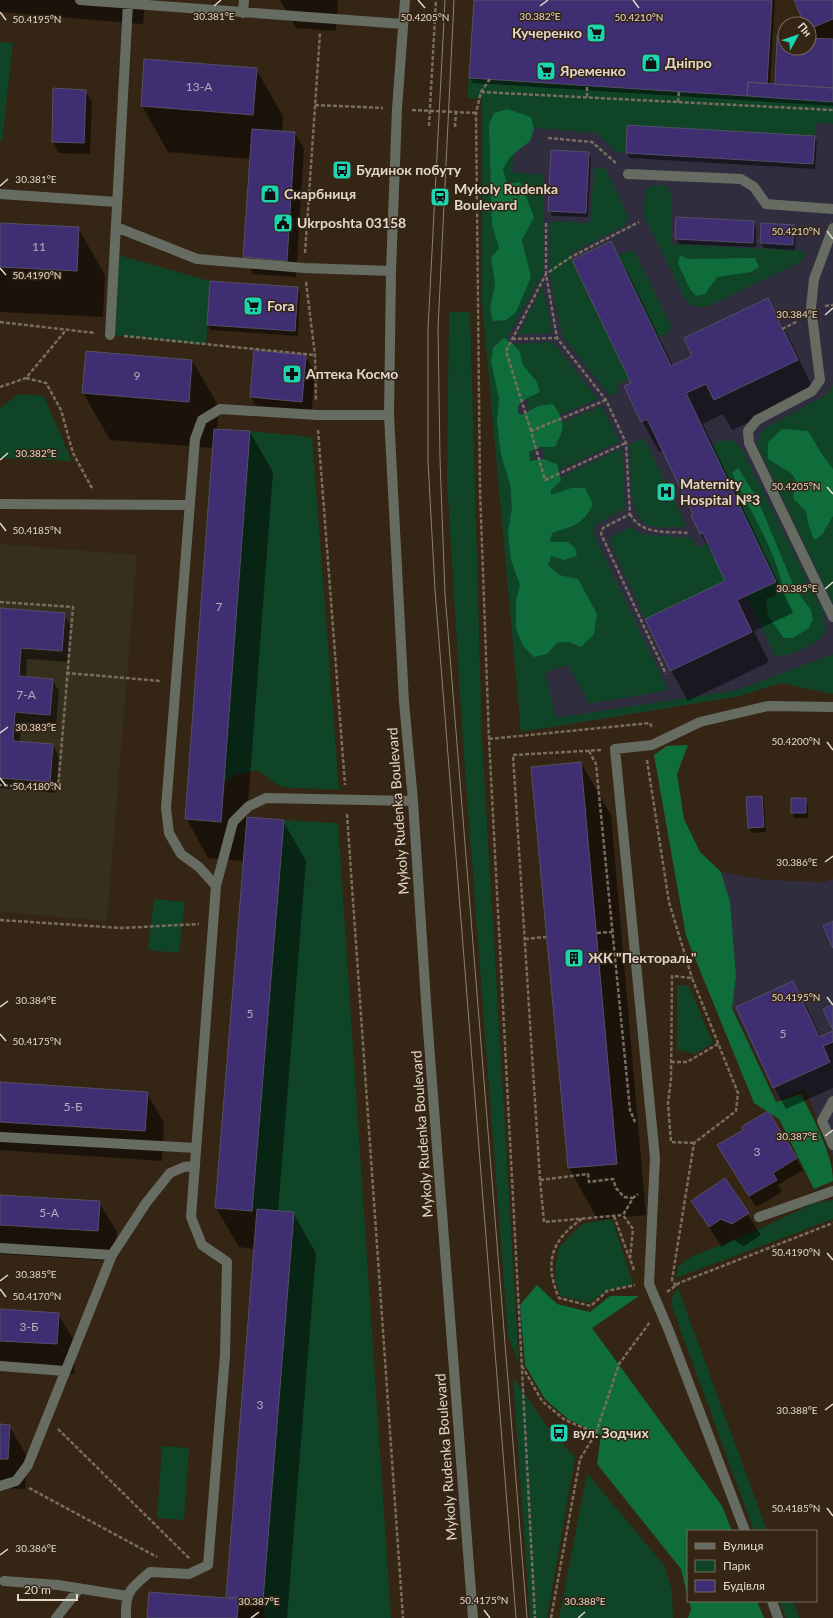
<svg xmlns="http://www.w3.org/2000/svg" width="833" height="1618" font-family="Lato,sans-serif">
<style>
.education{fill:#372f1e}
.medical{fill:#302d3e}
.green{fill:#104426}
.forest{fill:#0f6d3c}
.shadow{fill:#0007}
.building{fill:#3f2e72;stroke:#535066}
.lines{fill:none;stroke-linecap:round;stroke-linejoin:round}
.path{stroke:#7a6d5f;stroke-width:2.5;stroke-dasharray:4 2;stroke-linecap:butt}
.minor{stroke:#676c63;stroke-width:10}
.tram{stroke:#8c8072;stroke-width:1}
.ticks{fill:none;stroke:#e1d7cc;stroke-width:1.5}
.labels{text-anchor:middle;stroke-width:3;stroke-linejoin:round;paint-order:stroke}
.number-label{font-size:12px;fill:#b8adb6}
.poi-label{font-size:14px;font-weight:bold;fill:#e1d7cc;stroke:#342514;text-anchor:start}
.street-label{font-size:14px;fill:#e1d7cc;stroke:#342514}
.ticks-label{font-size:10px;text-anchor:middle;fill:#e1d7cc;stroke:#342514;stroke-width:3;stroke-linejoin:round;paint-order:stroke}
</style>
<rect width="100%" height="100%" fill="#342514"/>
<path class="education" d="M0 544 137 555 107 921 0 912Z"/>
<path class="medical" d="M482 99 833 124V694L781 683 739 696 521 732 482 301Z
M700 852 721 872 765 880 824 882 833 879V1156L805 1089 778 1099 733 1007Z"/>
<path class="green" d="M0 42 13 43 2 141H0Z
M469 78 833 102V124L815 123V136L627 126 626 153 617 152 596 133 516 126 512 172 543 175V273L500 350 541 486 622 448 625 508 595 525 594 535 668 690 589 704 568 665 545 672 556 718 737 690 833 654V694L781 683 739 696 521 732 482 301V99L467 98Z
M594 167 606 169 628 217 624 226 571 253 572 260 629 379 616 385 619 391 610 396 562 335 550 275V221L590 223Z
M655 185 667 186 672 196 671 244 805 251 804 258 799 263 706 307H695L686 301 643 214 646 189Z
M628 251 635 252 671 326 668 333 658 338 618 255Z
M115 254 210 281 206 345 110 335Z
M543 286 552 333 518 335Z
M449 312H470L482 739 519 1365 508 1336 463 744 447 480Z
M553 342 598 399 535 425 511 352 516 344Z
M833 384V603L757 445 762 430 828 394Z
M19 394 44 396 72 461 0 458V408Z
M602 406 619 442 550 474 537 433Z
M250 431 312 437 339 790 281 787 257 770 235 775 224 783Z
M644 438 687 527C676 527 660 529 650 526 627 519 631 464 630 444Z
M723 440 733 441 742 450 824 614C824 620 826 628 824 633 819 644 787 658 775 656L747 596 776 582 711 446Z
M631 527 641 534 692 538 697 548 707 543 725 581 645 619 610 542 612 536Z
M284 820 338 823 391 1618H265L263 1600 294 1213 257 1209 252 1211Z
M154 899 185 902 179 953 148 950Z
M677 985 689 986 713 1043 695 1054 677 1050Z
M833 1200V1219L676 1278 678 1266 693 1256 753 1232 814 1203Z
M612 1219 633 1284 607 1290 590 1303 560 1296 555 1279 556 1263 559 1247 582 1224Z
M678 1288 767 1531H754L671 1304 673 1295Z
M513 1377 547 1426 575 1457 547 1618H530Z
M162 1446 189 1448 184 1520 157 1518Z
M587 1473 664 1565 672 1590 673 1618H559Z
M779 1601H793L799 1618H786Z"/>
<path class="forest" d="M507 109 531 117 534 129 530 141 510 157 503 169 507 184 520 182 534 217 522 240 531 277 516 312 506 320 493 321 490 309 495 284 491 258 499 248 492 225 489 124 494 113Z
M680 255 688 259 755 258 759 267 751 272 717 277 705 294 696 296 690 289 678 264Z
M504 338 513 344 520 352 523 365 537 382 540 392 527 398 518 406V413L522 415 538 406 553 404C566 423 565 427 555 447H541L529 452 530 461 544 459 557 464 561 481 551 490V495L571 488H585L593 504C581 527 574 525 552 533L550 542H568L575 548 577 556 564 560 551 556 548 565 559 575 578 579 597 614 594 634 581 647 569 642 557 643 547 654 534 657 523 646 516 628V600L520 585 511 560 508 533 512 507 510 484 501 455 497 422 499 398 491 362 493 348Z
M782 429 808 431 823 456 833 469V516L822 535 814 540 808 523 806 511 793 498 796 480 791 473 768 459V442Z
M738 468 758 500 794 587 811 610 813 619 809 628 793 638H784L768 616 766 599 774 597 782 583C772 544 749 509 732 473Z
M688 745 677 774 684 819 700 852 721 872 730 902 736 976 732 1008 776 1102 801 1094C813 1118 833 1154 833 1181L814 1189 779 1119 754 1103 686 936 654 755 667 746Z
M537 1285 557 1304 590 1312 610 1296H639L592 1328 722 1506 732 1531H688V1598L681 1569 597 1464 601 1435 568 1419 545 1399 525 1365 520 1305Z
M689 1601H757L764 1618H688L691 1609Z"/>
<path class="shadow" d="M0 0H145L143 24 0 12Z
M280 0H338L336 31 296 28Z
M475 0H775L770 85H776L785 38V48H809V39H813L809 32V24H805L795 0H833V106L473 83 470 78Z
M256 69 283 116 282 132 295 133 304 149 296 277 253 274 244 257 250 159 168 152 142 106Z
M85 91 92 102 90 154 59 153 53 142Z
M628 126 814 137 817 142 815 169 630 158 627 153Z
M588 152 591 158 588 217 552 216 549 210Z
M753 222 756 227V247L679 244 676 239Z
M0 224 78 228 105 275 103 317 0 312Z
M793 226 796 231 795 250 764 248 761 243Z
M611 243 628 273 673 366 694 356 767 299 785 329 814 391 732 430 723 414 703 424 793 613 754 631 769 662 688 701 671 670 727 581 701 534 693 516 694 515 663 450 659 452 642 421 632 384Z
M211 282 297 288 300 293 298 336 211 330 208 325Z
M87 352 192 360 219 407 217 430 250 432 273 472 247 818 283 821 306 861 278 1212 293 1213 316 1253 287 1618H148L228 1599 227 1597 254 1249 239 1247 216 1208 244 861 208 858 186 818 213 448 110 440 83 393Z
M305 356 315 373 311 418 260 413 251 397Z
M0 609 64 614 70 625 67 662 27 659 26 677 52 680 59 691 56 725 21 722 20 742 53 745 59 756 56 793 0 788Z
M581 763 611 815 646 1215 598 1220 569 1168 532 768Z
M761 797 764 802 766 832 752 833 749 828Z
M805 799 808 804V818H795L792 813Z
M793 982 805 1003 821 1038 833 1032V1088L786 1109 774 1088Z
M0 1083 147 1093 164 1123 162 1161 0 1150Z
M768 1112 803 1170 778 1185 782 1192 756 1207 725 1156 745 1131Z
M724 1179 761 1235 744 1246 734 1240 722 1247 692 1201Z
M0 1196 99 1202 117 1232 115 1261 0 1254Z
M0 1310 58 1314 76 1344 74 1374 0 1370Z
M0 1425 9 1426 27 1456 25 1489 0 1488Z"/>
<path class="building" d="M474 0H772L767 84 748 82 747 96 469 78Z
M794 0H833V19L809 29V24H804Z
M777 36 785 37V48H809V38L833 39V88L775 84Z
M144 59 257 68 253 115 141 106Z
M748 82 833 88V102L747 96Z
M53 88 86 90 84 143 52 142Z
M627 125 815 136 813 164 626 153Z
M252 129 295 132 287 261 243 257Z
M551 150 589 152 586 213 548 211Z
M676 217 754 221 753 243 675 239Z
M0 223 79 227 77 271 0 267Z
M761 223 794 225 793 245 760 243Z
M611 241 671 366 692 356 684 338 768 298 798 360 714 400 706 384 686 393 776 582 737 600 752 632 670 671 645 619 725 581 703 533 700 534 691 515 693 514 647 419 641 422 624 386 631 383 572 260Z
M210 281 298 287 295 331 207 325Z
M254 350 306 355 302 402 250 397Z
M86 351 192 360 189 402 82 393Z
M214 429 250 431 221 822 185 819Z
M0 608 65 613 62 651 21 648 19 676 53 679 50 715 15 712 13 741 53 744 50 782 0 778Z
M581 762 617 1164 568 1168 531 767Z
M762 796 764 827 748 828 746 797Z
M791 798H806V813H791Z
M247 817 284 820 252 1211 215 1208Z
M833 921V948L823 926Z
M793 981 819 1037 833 1031V1042L823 1046 830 1062 773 1088 736 1007Z
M833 1004V1030L823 1009Z
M0 1082 148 1092 145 1131 0 1122Z
M768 1111 797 1158 773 1173 777 1180 749 1196 717 1145 743 1130 741 1127Z
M725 1178 749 1213 732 1224 721 1219 709 1227 691 1201Z
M0 1195 100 1201 98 1231 0 1225Z
M257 1209 294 1212 263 1600 226 1597Z
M0 1309 59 1313 57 1344 0 1341Z
M0 1424 10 1425 8 1459H0Z
M149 1592 239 1599 237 1618H147Z"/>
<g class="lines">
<path class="path" d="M490 79 481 92 476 113 480 490 489 739 535 1618
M481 92 833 110
M587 97V85
M678 102 679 91
M315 105 383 108
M412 110 476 113
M429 126 436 0
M455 127 456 113
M548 138 592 142 617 164
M546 223V274L557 338 606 400 626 443 630 514 603 528 601 534 666 674
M305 253 320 33
M306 282 315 355 316 401
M825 306 833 305
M0 322 95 333
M782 329 798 321
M124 336 315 355
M512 339 557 338
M26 378 46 383 61 410 73 453 93 490
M0 387 26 378 66 330
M606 400 531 431 545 480 626 443
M318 430 345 785
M531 431 506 351 546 274 571 257 639 222
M630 514C642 536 667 531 689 533
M0 602 73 607 58 789 0 785
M66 673 161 681
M489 739 650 723 652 728
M601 750 513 755 540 1180 544 1222 623 1215
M589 751 596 764 630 1110 635 1122
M647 760 669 902 692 978
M347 814 403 1618
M0 920 121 928 199 924
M597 933 612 932
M525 939 546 937
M671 1062H687L718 1044
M540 1180 588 1174 589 1182 613 1179 616 1188 624 1197 633 1198
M614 1216 629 1257
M582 1219C551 1240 544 1263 559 1298L591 1306 607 1291 635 1285
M634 1270 630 1259 633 1229 623 1215 633 1198 638 1194
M676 1286 672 1280 694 1143 736 1111 738 1093 692 978 672 976 671 1079 668 1103 671 1142 694 1143
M667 1292 679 1283 833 1223
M522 1366 542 1401 565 1420 596 1433
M58 1429 190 1559
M29 1488 157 1557
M551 1618 580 1459 596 1433 619 1364 650 1322"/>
<path class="minor" d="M80 0 403 24
M405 0 397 109 391 271 389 415 404 702 413 801 427 1017 473 1618
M243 13 244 0
M628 174 741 179 754 187 766 204 833 209
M0 194 117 202
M116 227 197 259 304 268 391 271
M833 228 814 279 811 307 820 380 812 391 757 420 748 431 749 443 833 617
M110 335 128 4
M0 504 189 505
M216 886 199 867 181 854 169 833 166 808 195 439 202 420 220 409 317 415H389
M833 1101 822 1121 833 1145
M0 1137 196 1148
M759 1217 833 1191
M0 1248 112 1255
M0 1366 65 1371
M0 1486 16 1481 28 1465 112 1255 146 1203 170 1173 184 1167 195 1166
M745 1531 669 1331 649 1284 655 1158 615 749 652 745 700 722 768 706 833 707
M4 1581 58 1585 127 1596
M772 1601 778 1618
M56 1618 79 1589
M126 1618C125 1591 130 1589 150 1572L189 1574 208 1565 225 1355 227 1262 202 1245 191 1217 216 886 233 822 249 806 266 798 413 801"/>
<path class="tram" d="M445 0 428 329V461L435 590 516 1618
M454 0 438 328 440 459 445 594 527 1618"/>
</g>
<path class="ticks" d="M418 0 425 8M633 0 639 8M214 6 221 0M540 6 548 0M0 12 6 20M0 186 8 179M827 231 833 239M0 268 6 275M825 315 833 308M0 460 8 453M827 487 833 494M0 523 6 531M825 589 833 582M0 733 8 727M827 742 833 750M0 778 6 786M825 862 833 856M827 997 833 1005M0 1007 8 1001M0 1034 6 1041M825 1136 833 1130M827 1253 833 1260M0 1281 8 1275M0 1289 6 1297M825 1410 833 1404M827 1508 833 1516M0 1555 8 1549M484 1610 490 1618M251 1618 259 1612M578 1618 585 1612"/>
<defs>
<symbol id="supermarket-square" viewBox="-11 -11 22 22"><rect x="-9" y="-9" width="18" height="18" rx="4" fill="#1dd5b1" stroke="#342514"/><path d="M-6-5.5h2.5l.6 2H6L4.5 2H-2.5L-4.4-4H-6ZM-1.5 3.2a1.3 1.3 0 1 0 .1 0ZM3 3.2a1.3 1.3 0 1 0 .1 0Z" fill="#111"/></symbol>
<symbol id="shop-square" viewBox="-11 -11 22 22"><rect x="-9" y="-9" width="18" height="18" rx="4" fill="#1dd5b1" stroke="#342514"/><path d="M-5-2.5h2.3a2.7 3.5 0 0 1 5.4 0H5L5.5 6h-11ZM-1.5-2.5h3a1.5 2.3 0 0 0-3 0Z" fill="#111"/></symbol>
<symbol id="bus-square" viewBox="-11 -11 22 22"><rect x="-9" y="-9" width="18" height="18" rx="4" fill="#1dd5b1" stroke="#342514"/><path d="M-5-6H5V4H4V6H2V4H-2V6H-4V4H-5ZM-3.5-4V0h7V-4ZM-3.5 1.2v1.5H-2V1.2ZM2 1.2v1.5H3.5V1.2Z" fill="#111"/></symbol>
<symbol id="station-square" viewBox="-11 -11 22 22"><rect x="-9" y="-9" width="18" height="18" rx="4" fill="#1dd5b1" stroke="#342514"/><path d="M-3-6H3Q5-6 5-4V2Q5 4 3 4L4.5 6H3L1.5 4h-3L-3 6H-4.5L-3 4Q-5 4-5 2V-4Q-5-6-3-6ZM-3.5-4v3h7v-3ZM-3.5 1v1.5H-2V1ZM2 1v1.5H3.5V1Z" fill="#111"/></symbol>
<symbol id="civic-square" viewBox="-11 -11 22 22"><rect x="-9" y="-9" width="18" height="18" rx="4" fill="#1dd5b1" stroke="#342514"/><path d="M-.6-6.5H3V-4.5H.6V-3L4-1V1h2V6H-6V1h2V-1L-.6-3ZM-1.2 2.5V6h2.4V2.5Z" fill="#111"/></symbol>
<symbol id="pharmacy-square" viewBox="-11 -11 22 22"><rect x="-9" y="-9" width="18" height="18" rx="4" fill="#1dd5b1" stroke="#342514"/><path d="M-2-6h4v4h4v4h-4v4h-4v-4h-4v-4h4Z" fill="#111"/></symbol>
<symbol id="hospital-square" viewBox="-11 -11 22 22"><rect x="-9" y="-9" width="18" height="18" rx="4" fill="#1dd5b1" stroke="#342514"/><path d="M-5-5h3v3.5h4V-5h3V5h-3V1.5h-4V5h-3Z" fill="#111"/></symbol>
<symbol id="building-square" viewBox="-11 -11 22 22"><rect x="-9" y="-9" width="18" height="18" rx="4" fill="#1dd5b1" stroke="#342514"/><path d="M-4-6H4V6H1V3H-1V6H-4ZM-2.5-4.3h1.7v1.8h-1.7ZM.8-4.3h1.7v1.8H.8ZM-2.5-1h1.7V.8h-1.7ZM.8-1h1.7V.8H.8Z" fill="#111"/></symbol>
</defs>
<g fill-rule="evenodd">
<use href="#supermarket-square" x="585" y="22" width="22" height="22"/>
<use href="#shop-square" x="640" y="52" width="22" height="22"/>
<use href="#supermarket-square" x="535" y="60" width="22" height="22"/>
<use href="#bus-square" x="331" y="159" width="22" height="22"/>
<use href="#shop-square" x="259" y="183" width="22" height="22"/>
<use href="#station-square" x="429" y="186" width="22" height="22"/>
<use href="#civic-square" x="272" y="212" width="22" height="22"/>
<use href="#supermarket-square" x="242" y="295" width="22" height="22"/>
<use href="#pharmacy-square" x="281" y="363" width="22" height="22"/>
<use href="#hospital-square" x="655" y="481" width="22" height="22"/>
<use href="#building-square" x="563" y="947" width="22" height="22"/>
<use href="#bus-square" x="548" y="1422" width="22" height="22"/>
</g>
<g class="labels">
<g class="number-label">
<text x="199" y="91">13-А</text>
<text x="39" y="251">11</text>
<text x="137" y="380">9</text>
<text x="219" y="611">7</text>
<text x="26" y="699">7-А</text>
<text x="250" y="1018">5</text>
<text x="783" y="1038">5</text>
<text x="73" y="1111">5-Б</text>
<text x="757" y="1156">3</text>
<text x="49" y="1217">5-А</text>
<text x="29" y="1331">3-Б</text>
<text x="260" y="1409">3</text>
</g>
<g class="poi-label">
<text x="582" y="38" text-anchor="end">Кучеренко</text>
<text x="665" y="68">Дніпро</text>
<text x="560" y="76">Яременко</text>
<text x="356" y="175">Будинок побуту</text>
<text x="454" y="194">Mykoly Rudenka<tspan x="454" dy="16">Boulevard</tspan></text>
<text x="284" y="199">Скарбниця</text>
<text x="297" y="228">Ukrposhta 03158</text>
<text x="267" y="311">Fora</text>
<text x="306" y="379">Аптека Космо</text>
<text x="680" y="489">Maternity<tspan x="680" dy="16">Hospital №3</tspan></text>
<text x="588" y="963">ЖК "Пектораль"</text>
<text x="573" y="1438">вул. Зодчих</text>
</g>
<g class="street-label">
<text transform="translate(398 811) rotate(-94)" y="5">Mykoly Rudenka Boulevard</text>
<text transform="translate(422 1134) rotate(-94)" y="5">Mykoly Rudenka Boulevard</text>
<text transform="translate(446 1457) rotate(-94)" y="5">Mykoly Rudenka Boulevard</text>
</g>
</g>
<g class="ticks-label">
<text x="214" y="20">30.381°E</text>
<text x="540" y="20">30.382°E</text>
<text x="425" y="21">50.4205°N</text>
<text x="639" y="21">50.4210°N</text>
<text x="37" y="23">50.4195°N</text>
<text x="36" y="183">30.381°E</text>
<text x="796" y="235">50.4210°N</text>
<text x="37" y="279">50.4190°N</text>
<text x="797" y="318">30.384°E</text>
<text x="36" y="457">30.382°E</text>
<text x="796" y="490">50.4205°N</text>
<text x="37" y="534">50.4185°N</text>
<text x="797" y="592">30.385°E</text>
<text x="36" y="731">30.383°E</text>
<text x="796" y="745">50.4200°N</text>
<text x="37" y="790">50.4180°N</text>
<text x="797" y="866">30.386°E</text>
<text x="796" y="1001">50.4195°N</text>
<text x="36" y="1004">30.384°E</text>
<text x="37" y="1045">50.4175°N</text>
<text x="797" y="1140">30.387°E</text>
<text x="796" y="1256">50.4190°N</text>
<text x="36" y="1278">30.385°E</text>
<text x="37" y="1300">50.4170°N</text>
<text x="797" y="1414">30.388°E</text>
<text x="796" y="1512">50.4185°N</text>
<text x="36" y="1552">30.386°E</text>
<text x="484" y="1604">50.4175°N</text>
<text x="259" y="1605">30.387°E</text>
<text x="585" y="1605">30.388°E</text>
</g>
<rect x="687" y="1530" width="130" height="72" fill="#342514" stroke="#796c5e"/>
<rect x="695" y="1543" width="20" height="6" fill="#676c63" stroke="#796c5e"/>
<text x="723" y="1550" font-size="12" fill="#e1d7cc">Вулиця</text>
<rect x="695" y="1560" width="20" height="12" fill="#104426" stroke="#796c5e"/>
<text x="723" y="1570" font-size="12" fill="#e1d7cc">Парк</text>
<rect x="695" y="1580" width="20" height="12" fill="#3f2e72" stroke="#796c5e"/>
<text x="723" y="1590" font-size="12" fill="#e1d7cc">Будівля</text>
<g transform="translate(797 36) rotate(50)"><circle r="19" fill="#342514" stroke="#796c5e"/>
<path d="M0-3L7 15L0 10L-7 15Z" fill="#1dd5b1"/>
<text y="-6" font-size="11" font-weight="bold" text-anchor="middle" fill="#e1d7cc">Пн</text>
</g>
<path d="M18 1594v6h59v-6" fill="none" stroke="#e1d7cc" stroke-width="2"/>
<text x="24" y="1594" font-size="12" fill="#e1d7cc" stroke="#342514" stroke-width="3" paint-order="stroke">20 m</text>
</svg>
